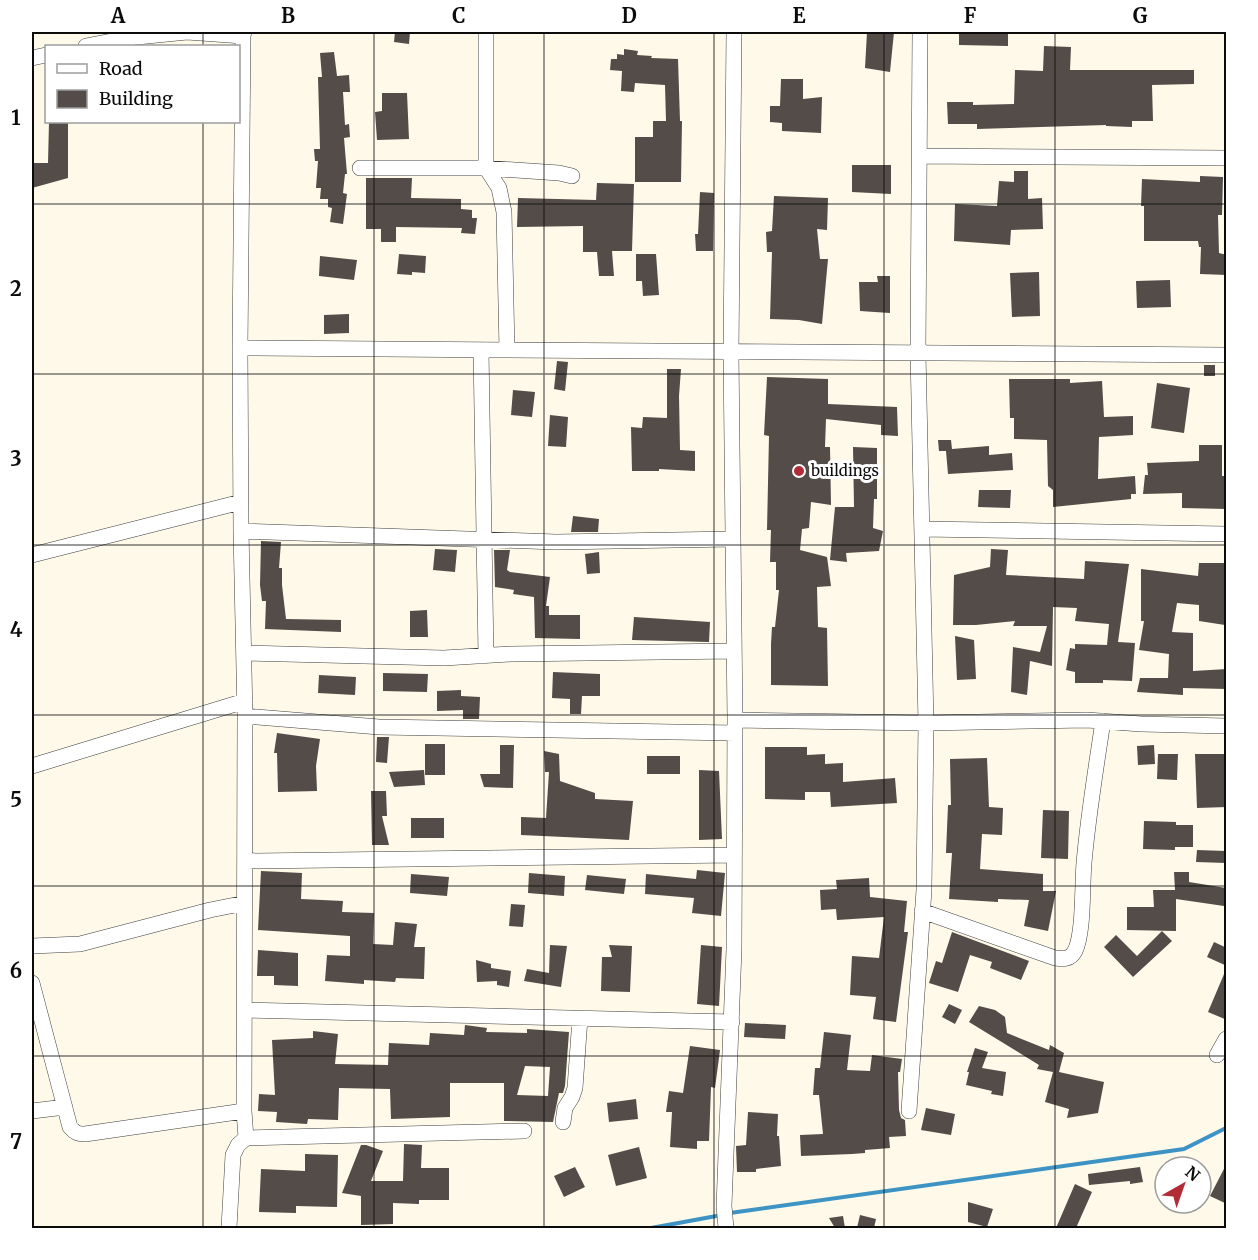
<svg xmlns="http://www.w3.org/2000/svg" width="1258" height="1260" font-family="Merriweather,serif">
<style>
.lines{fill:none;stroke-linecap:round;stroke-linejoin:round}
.stream{stroke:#3d93c4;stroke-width:4}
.building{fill:#534c48;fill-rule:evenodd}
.street-casing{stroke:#3e3e3e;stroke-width:16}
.street{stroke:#fff;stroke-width:15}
.grid{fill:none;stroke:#0b0b0b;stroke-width:1.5;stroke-opacity:0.55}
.poi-dot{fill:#b12c37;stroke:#fff;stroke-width:2}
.labels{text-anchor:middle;stroke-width:6;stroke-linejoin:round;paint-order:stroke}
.poi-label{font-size:15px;fill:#0b0b0b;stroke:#fff;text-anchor:start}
.neatline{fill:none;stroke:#0b0b0b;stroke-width:2}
.grid-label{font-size:20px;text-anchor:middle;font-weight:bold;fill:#0b0b0b}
</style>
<rect width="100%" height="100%" fill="#fef9e9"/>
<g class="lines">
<path class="stream" d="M730 1213 1184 1149 1226 1128
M651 1228 722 1215"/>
</g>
<path class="building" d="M395 32H410L409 44 394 42Z
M867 32H894L890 72 865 68Z
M959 32H1008V46L959 45Z
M1044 46 1071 47 1070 70H1194V84L1152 85 1153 121H1132V127L1106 126V125L977 129V124H948L947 102H973V105L1014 104 1015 70 1043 71Z
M624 49 638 51 637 55 652 56 651 58 678 59 680 121H682L681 182H635V137H653V121H666L665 85 635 83 634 92 621 91 622 71 610 70 611 59H617V54L624 55Z
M334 52 337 76 349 75 350 92H343L345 125 349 124 350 137 344 138 347 174H345L343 193 347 194 343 224 330 222 332 208 328 207V199H320L321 188H316L318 161H315L314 149H320L318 77H322L320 53Z
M781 79H803V99L822 97 821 133 782 131V123L770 122V106H780Z
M382 93H407L409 139 377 140 375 112 382 111Z
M49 122H68V178L32 188V163H48Z
M852 165H891V194L852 192Z
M1014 171H1028V199L1042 198 1043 229 1011 230 1010 245 954 241 955 204 997 206 999 181 1014 182Z
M1200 176 1223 177 1222 215H1218L1219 253 1227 255V275L1200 274 1201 247H1199L1198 241H1144V206H1141L1142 179 1200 182Z
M366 178H412L411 198 461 199V209L472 210V218H477L475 234 461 233 462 228 396 227V242H381V229H366Z
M597 183 634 184 632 251H612L614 276H599L597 252H583V226L517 227 518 198 596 200Z
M700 192 714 193 713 251H696L695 234H698Z
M774 196 828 198 827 230 817 229 820 259H828L822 324 799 320 770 319 772 252H767L766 232 772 231Z
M399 254 426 256 425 273 412 272V275L397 274Z
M636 254H656L659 295 643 296 642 281H636Z
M320 256 357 260 354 280 319 276Z
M1039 272 1040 316 1012 317 1010 273Z
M877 276H890V313L860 311 859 282H878Z
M1170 280 1171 307 1137 308 1136 281Z
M349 314V333L324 334V315Z
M557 361 568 362 565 391 554 389Z
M1204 365H1215V376H1204Z
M667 369H681L679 396 680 450 695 451V471L659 469V471H632L631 427 642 428 643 417 667 418Z
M767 377 828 379V404L897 407 898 436 881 435V425L826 419 825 447H830L831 505 811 502 809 528 802 529 800 550 827 557 831 586 817 587 818 627 827 628 828 686 771 685V644L772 627H775L779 590H776V562H770L771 530H767L769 436 764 435Z
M1009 379H1070V383L1102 381 1104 417 1133 416V435L1099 437 1098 479 1135 476 1136 494H1131V499L1053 507V490L1048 486 1047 440 1014 439V418H1010Z
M1157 383 1190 388 1184 433 1151 428Z
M513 390 535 392 532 417 511 415Z
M550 415 568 417 566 447 548 446Z
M938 440H951L952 449 989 446V455L1012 453 1013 470 948 474 946 451H939Z
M1199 445H1222V476H1227V509L1182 508V493L1143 494 1145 475H1148L1147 463 1199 461Z
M853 447 877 448V499H874L873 528 883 531 879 551 846 553 847 562 830 560 835 507H854Z
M979 490H1011L1010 508 978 507Z
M573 516 599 519 598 532H571Z
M261 541 281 542 279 568H282V585L286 619 341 620V632L265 629 266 601H262L260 585Z
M435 549 457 550 455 572 433 570Z
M991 549 1008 550 1006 575 1084 579 1085 561 1129 564 1118 642 1135 643 1132 681 1103 680V683H1075V672L1066 670 1070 648 1075 649V644L1107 645 1109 624 1075 621 1077 608 1053 607 1052 666 1030 661 1027 695 1011 692 1013 647 1040 652 1047 626H1013L1015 621 976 625H953L954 575 990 567Z
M494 550H510L507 570 510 572 550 577 546 606H549V615H580V639L535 638 534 597 513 594 514 590 495 587Z
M599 552 600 573 587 574 585 554Z
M1199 563H1227L1225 625 1199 621V605L1177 603 1172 632 1193 633V671L1227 669V689L1183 688V695L1137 692 1140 678H1168L1169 654 1139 650 1144 621H1141V569L1198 576Z
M427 610 428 637H410V611Z
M634 617 710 622 709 642 632 640Z
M955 636 974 640 976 679 957 680Z
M553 672 600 674V696H582L581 714H570V699L552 698Z
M383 673 428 674 427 692 383 691Z
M319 675 356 677 355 695 318 693Z
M461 690V696L480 697 479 719H463V710L437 711V691Z
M277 733 320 739 316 766 317 791 278 792 277 753H274Z
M377 737H389L387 763 376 762Z
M425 744H445V775H425Z
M500 745H514L513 788 484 787 480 774H500Z
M1154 745 1155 764 1138 765 1137 746Z
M765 747H807V755L825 754V764L843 763V782L895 778 897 803 831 807 830 792H805V800L765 799Z
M544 751 559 754 560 781 595 793V799L633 801 629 840 521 835V817L546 818 549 772H545Z
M1158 754H1178L1177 780 1157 779Z
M1195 754H1227V807L1197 808Z
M647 756H680V774H647Z
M987 758 989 807 1003 808 1002 835 982 834 980 869 1043 874V891H1056L1048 931 1024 926 1029 900 998 899V902L949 899 952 853H946L948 805H951L950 759Z
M424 770 425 785 394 787 389 772Z
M699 770 719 771 722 839 699 840Z
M371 791H386L387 816H382L389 845H372Z
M1043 810 1069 811 1068 859 1041 858Z
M411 818H444V838H411Z
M1144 821 1176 822V825H1193V847H1175V850L1143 849Z
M1197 850 1226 851V863L1196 862Z
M697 870 725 873 721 916 692 913 694 898 645 894 646 874 696 879Z
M261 871 302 873 301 899 343 901 342 912 374 913 373 944 393 945 395 922 417 924 414 947H425L424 979 396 978 395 982 364 980V984L325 981 327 955 350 956V936L258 930Z
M1174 872H1189V882L1226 888 1224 906 1176 899V931L1127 930V907H1154L1153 890H1175Z
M529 873 565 876 564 896 528 893Z
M411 874 449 877 447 896 410 893Z
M587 875 626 879 624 894 585 890Z
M869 878 870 897 907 901 904 932H908L896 1022 873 1019 876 997 850 995 852 956 879 958 884 917 837 920 836 909 821 910 820 890 837 889 836 880Z
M511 904 525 905 523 927 509 926Z
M1162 931 1172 941 1133 977 1104 947 1116 935 1137 956Z
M952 932 1029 961 1021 980 990 968 992 962 970 955 958 992 929 983 936 961 942 963Z
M1214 942 1227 948V966L1207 957Z
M550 945 567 946 561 987 524 981 527 969 549 973Z
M609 945 632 946 630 992 601 991 602 957H612Z
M701 945 722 947 719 1006 697 1004Z
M258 950 298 953V986L274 985V976H257Z
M476 960 491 964V968L511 971 509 987 497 985V981L477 982Z
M1227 967V1020L1208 1012Z
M949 1004 962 1010 955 1024 942 1017Z
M979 1006 995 1010 1005 1017 1007 1033 1049 1050 1050 1045 1064 1053 1059 1072 1104 1082 1098 1113 1067 1118 1069 1109 1045 1102 1053 1072 1037 1069 1039 1065 969 1022Z
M745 1023 786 1025 785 1039 744 1037Z
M465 1025 487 1028 486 1032 527 1033V1029L569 1032 565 1086 563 1093H559L553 1122 504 1121V1083H450V1117L391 1119 390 1089 339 1088 338 1120 308 1119 307 1124 276 1122 277 1112 258 1111 259 1094 275 1095 272 1040 313 1038V1031L338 1034 335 1064 388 1065 389 1043 429 1045 430 1033 464 1035ZM525 1066 550 1067 548 1096 517 1095Z
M824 1032 851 1035 847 1070 870 1071 872 1055 902 1059 900 1072H898L899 1110 901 1118 905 1120 906 1136 889 1137 890 1148 865 1150V1153L852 1154 801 1156 800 1135 823 1134 819 1095H813L815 1068H820Z
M690 1046 720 1050 715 1088 711 1087 709 1141H697V1149L670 1147 672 1112H666L669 1091 683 1093Z
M975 1048 988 1052 982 1068 1006 1072 1003 1096 991 1094 992 1091 966 1085 969 1072H967Z
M636 1099 638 1119 609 1122 607 1103Z
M926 1108 955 1114 951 1135 921 1130Z
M748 1112 778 1114 777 1136H779L781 1166 756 1169V1172H737L736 1146 746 1145Z
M404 1144 422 1145 421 1168H449V1200H419V1204L393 1203V1224L361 1225V1196L342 1193 361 1145H366L383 1151 371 1181H403Z
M639 1147 647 1178 616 1186 608 1155Z
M305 1154 338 1155 337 1207 296 1206V1213L259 1212 261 1169 305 1171Z
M1227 1163V1204L1210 1196Z
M575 1167 585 1187 564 1197 554 1176Z
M1140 1167 1143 1182 1130 1184V1181L1089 1185 1088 1174Z
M1075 1184 1092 1192 1076 1228H1056Z
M968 1202 993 1209 987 1227 968 1222Z
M860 1215 876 1219 874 1228H857Z
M843 1216 845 1228H835L829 1218Z"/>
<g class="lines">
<defs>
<path id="street" d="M244 32 243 36 240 348 241 531 245 716 244 1111 246 1138
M486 32V168L499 188 504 212 507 350
M86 46 127 38 187 32 243 36
M32 58 46 55
M920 156 1226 158
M360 168H486L559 173 572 176
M240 348 1226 355
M481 350 486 656
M922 529 1226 534
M241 531 556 542 733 539
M32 555 241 502
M245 653 444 658 511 654 734 651
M245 716 379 727 735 733
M735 720 926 723 1087 720 1141 724 1226 726
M32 766 245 701
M245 861 734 855
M922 911 1055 958C1063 959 1070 960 1075 951 1084 933 1082 885 1084 863 1088 816 1096 768 1103 721
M32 946 80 944 210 910 245 903
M32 983 70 1127C75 1133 78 1134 85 1134L244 1111
M245 1010 732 1022
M1217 1055 1226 1039
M32 1111 65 1107
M909 1111 924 890 926 723 918 353 920 32
M563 1122 565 1108 572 1097 575 1088 580 1018
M229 1228 233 1155 238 1145 246 1138 524 1131
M726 1228 724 1206 734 949 735 720 731 353 734 32"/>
</defs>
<use href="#street" class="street-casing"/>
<use href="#street" class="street"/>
</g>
<path class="grid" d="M203 32V46M374 32V1228M544 32V1228M714 32V1228M884 32V1228M1055 32V1228M203 122V1228M32 204H1226M32 374H1226M32 545H1226M32 715H1226M32 886H1226M32 1056H1226"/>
<circle class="poi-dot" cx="799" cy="471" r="6"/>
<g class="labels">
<g class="poi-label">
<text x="811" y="476">buildings</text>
</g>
</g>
<rect width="1258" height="1260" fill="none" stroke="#ffffff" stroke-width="66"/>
<rect x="45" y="45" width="195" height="78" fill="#ffffff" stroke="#9d9d9d" stroke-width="1.5"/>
<rect x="57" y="64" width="30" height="9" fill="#ffffff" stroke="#9d9d9d" stroke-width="1.5"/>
<text x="99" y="75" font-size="18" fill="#0b0b0b">Road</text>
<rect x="57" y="90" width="30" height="18" fill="#534c48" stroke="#9d9d9d" stroke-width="1.5"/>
<text x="99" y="105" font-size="18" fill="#0b0b0b">Building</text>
<g transform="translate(1183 1185) rotate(40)"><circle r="28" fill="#ffffff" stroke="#9d9d9d" stroke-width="1.5"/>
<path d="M0-4.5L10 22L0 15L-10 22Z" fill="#b12c37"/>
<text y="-9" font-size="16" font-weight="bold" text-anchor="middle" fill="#0b0b0b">N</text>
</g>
<rect x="33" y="33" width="1192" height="1194" class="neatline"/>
<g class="grid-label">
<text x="118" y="23">A</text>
<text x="288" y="23">B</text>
<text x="459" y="23">C</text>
<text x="629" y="23">D</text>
<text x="799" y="23">E</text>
<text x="970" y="23">F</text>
<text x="1140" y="23">G</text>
<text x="16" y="125">1</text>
<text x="16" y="296">2</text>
<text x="16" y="466">3</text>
<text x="16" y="637">4</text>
<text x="16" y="807">5</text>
<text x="16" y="978">6</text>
<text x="16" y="1149">7</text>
</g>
</svg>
